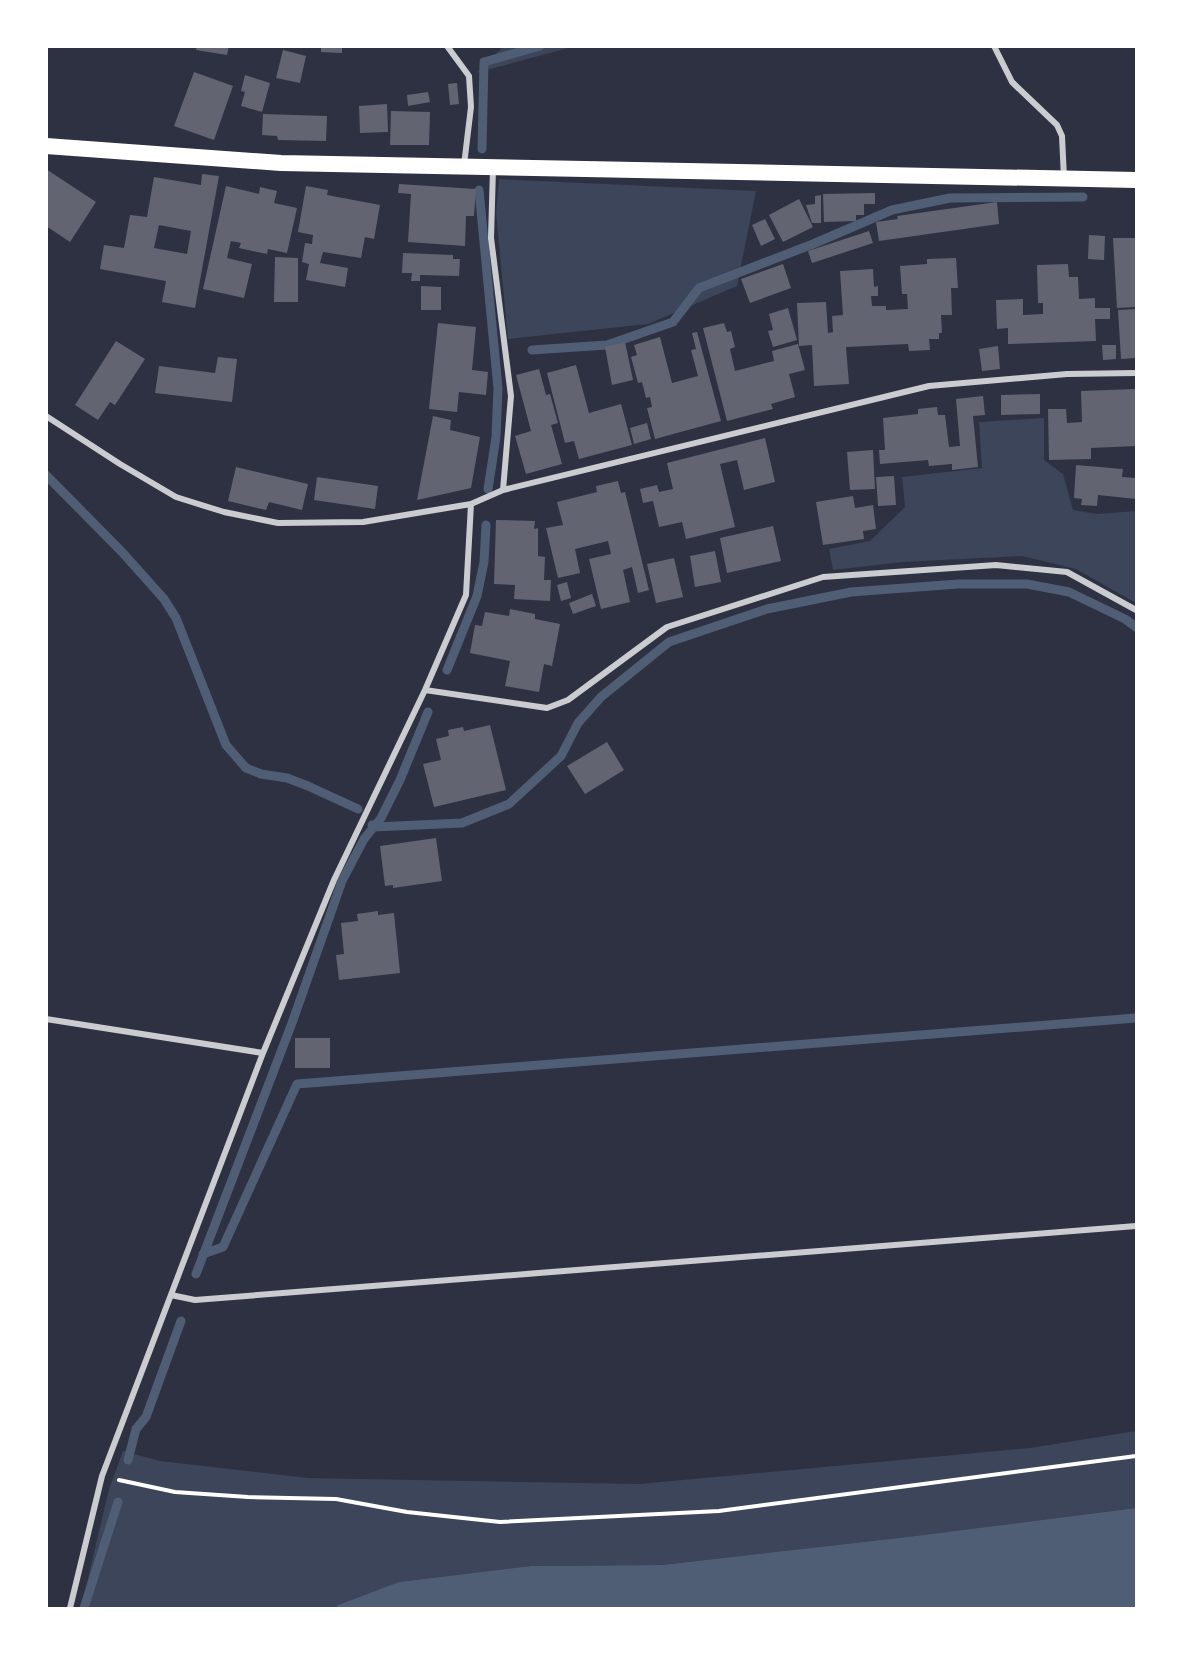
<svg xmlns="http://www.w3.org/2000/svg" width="1183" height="1655" font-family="Barlow,sans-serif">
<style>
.green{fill:#3c4559}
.water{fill:#4f5d75}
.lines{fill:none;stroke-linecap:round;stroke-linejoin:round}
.stream{stroke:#4f5d75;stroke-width:9}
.building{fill:#626471;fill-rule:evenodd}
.path{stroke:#fff;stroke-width:4}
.minor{stroke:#caccd0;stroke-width:6}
.trunk{stroke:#fff;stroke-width:16}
</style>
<rect width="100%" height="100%" fill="#2d3142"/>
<path class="green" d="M503 47V46L572 47 476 73Z
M499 179 756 191 737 286 648 324 508 339 496 213Z
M1044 418V460L1063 474 1073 510 1097 514 1136 511V603L1076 569 1022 556 902 562 833 570 829 549 870 541 905 507 902 477 982 468 979 422Z
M1136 1431V1508L907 1537 662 1565 531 1566 400 1582 338 1605 335 1608H81L109 1489 123 1451 160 1461 308 1478 639 1484 1030 1448Z"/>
<path class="water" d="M1136 1508V1608H335L338 1605 399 1582 531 1566 662 1565 907 1537Z"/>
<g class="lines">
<path class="stream" d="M482 149 484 62 540 46
M479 190 498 388 496 437 488 489
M532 350 607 345 673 322 699 288 813 244 892 210 950 198 1083 197
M46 475 122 552 164 599 176 618 226 745 246 768 261 774 287 778 308 786 358 809
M447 670 477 596 484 562 486 525
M372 825 374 827 462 823 509 804 561 756 578 723 601 697 669 642 767 609 851 592 958 584H1027L1069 592 1125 619 1136 627
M203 1254 223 1247 297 1084 1136 1018
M196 1274 292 1023 342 881 364 839 381 818 400 780 428 712
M128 1460 136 1429 146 1417 181 1321
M84 1608 118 1502"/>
</g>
<path class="building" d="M197 46H229L227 55 196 50Z
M321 46H342V53L321 52Z
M283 50 306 56 300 83 276 78Z
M194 72 233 86 214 140 174 126Z
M245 75 270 83 262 112 241 106 245 92 241 91Z
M457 83 459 104 450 105 448 84Z
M428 92 430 102 408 106 407 95Z
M387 104 388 132 360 133 359 106Z
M391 111 430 112 429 145H390Z
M263 114 327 116 326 141 278 140 277 136 262 135Z
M46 169 96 202 70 242 46 226Z
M202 174 219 176 195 308 162 302 166 281 100 269 104 245 124 248 130 215 147 217 154 177 201 185ZM159 225 191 231 187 254 154 248Z
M399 184 476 189 474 216H466L465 246 408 242 411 194 398 193Z
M226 186 259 194 260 187 277 191 274 203 297 208 287 253 268 249 267 254 239 248 241 243 231 241 227 258 252 264 244 298 203 289Z
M306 186 328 190 327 195 380 205 374 239 365 237 361 258 323 252 320 263 348 268 345 287 306 280 309 264 302 262 305 243 312 244 313 235 298 232Z
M875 193V204H864V215H856V221L824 222 823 194Z
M821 195V223H812L806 205 815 204V196Z
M799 199 813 227 783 242 769 215Z
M997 202 999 224 879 241 876 222 898 219 897 216Z
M765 219 775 239 761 246 752 225Z
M869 231 873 243 812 263 808 251Z
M1089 235 1105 236 1104 260 1088 259Z
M1113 238H1136V307L1117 308Z
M403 253 453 255V259H460L459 276 420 275V281H411L412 273H402Z
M275 257 298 258V302H274Z
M956 258 958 288H951L952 315H941L942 333H939V339H929L930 350 909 351 908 344 846 347 849 384 814 386 812 345 799 346 797 303 826 302 828 333 833 332 832 316 843 315 840 271 873 269 874 287 878 286V296H871L872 306H886V310L908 309 907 294H902L900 266 927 264V259Z
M783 264 791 288 750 303 741 279Z
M1068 264 1069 277H1078L1079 299 1095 298V308H1110V319H1095L1096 341 1008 344V328L997 329 996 300 1023 299V315L1043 314V303H1038L1037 265Z
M421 286 441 287V310H421Z
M788 308 797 340 773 347 768 331 773 330 769 314Z
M1136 309V358L1121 359 1118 310Z
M438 323 476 327 472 370 488 372 486 395 459 392 457 412 429 409Z
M724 323 727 332 731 331 735 347 730 349 735 371 774 361 772 351 798 344 805 370 789 374 795 397 771 404 773 409 727 421 703 328Z
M697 332 721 421 655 439 647 408 652 407 650 397 646 398 642 382 638 383 631 357 637 355 634 345 660 337 672 383 698 376 691 350 696 349 692 333Z
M116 341 145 359 115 405 110 402 98 420 75 405Z
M625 342 633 380 612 385 605 347Z
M1102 345H1116V359L1103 360Z
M998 346 1000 369 982 371 979 349Z
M218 357 237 359 232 402 155 393 159 366 215 373Z
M576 365 589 413 621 404 632 445 579 459 574 441 565 443 547 373Z
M539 369 546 395 550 394 558 423 551 425 562 464 526 474 515 436 531 431 516 375Z
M1135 389 1136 446 1091 448V459L1049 460 1048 409H1066L1067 423 1082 422 1081 391Z
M1040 394V414L1001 415V395Z
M983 396 985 415 973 416 978 467 952 470V464L929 466 928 460 880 464 879 450H885L883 418 918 414V409L937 407 938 415H945L949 447 960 446 956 399Z
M433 416 451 420 450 430 480 437 471 488 417 500Z
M647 423 651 439 634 444 630 428Z
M765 438 775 482 744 490 737 460 720 464 735 527 686 539 682 522 659 527 653 501 643 503 640 489 657 485 659 492 673 489 667 463Z
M873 450 875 489 850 490 847 452Z
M1076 465 1123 469 1122 477 1136 478V499L1098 495 1097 506 1081 505 1082 499 1074 498Z
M236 467 308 484 302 510 269 502 266 510 228 501Z
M894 476 896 505 878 506 876 477Z
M317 477 378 486 375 509 314 500Z
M618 481 621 493 625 492 649 590 638 593 632 567 623 570 630 602 601 609 589 559 611 554 608 541 575 549 580 573 558 578 546 528 563 525 557 502 597 492 596 486Z
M853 496 855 508 873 505 876 529 863 531 864 539 823 545 816 502Z
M496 520 535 521 534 529 538 528V556L545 557 544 580H551L550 601 514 599 515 585 494 584Z
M773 526 781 561 727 573 720 538Z
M715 551 721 582 695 587 690 556Z
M674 558 683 597 656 603 647 564Z
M567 582 571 598 561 601 557 585Z
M592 594 596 606 573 614 569 603Z
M510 609 535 614V619L560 624 552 666 544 664 539 692 505 686 510 661 470 653 475 625 482 626 485 612 509 616Z
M490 725 506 790 434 807 423 764 441 760 436 739 449 736 448 730 463 727 464 731Z
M607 742 624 770 585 794 567 766Z
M436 838 442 881 393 888V885L385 886 380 846Z
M378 911V915L394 913 400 973 339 980 336 955 344 954 341 923 358 921 357 914Z
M295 1038H330V1068H295Z"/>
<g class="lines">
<path class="path" d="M119 1480 175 1492 248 1497 336 1499 407 1512 500 1522 719 1511 1136 1456"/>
<path class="minor" d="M447 46 469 76 471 107 464 165
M994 46 1012 82 1057 125 1062 136 1064 178
M493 169 491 238 511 396 503 490
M46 416 120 464 176 497 224 512 278 523 363 522 471 504 503 490 929 386 1067 374 1136 373
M425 690 547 708 568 700 667 627 823 577 996 565 1067 572 1136 610
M46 1019 263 1053
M171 1295 195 1300 1136 1226
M70 1608 102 1476 263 1053 334 880 425 690 466 595 471 504"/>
<path class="trunk" d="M46 146 281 163 1136 180"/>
</g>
<rect width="1183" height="1655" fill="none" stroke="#ffffff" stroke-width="96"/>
</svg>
